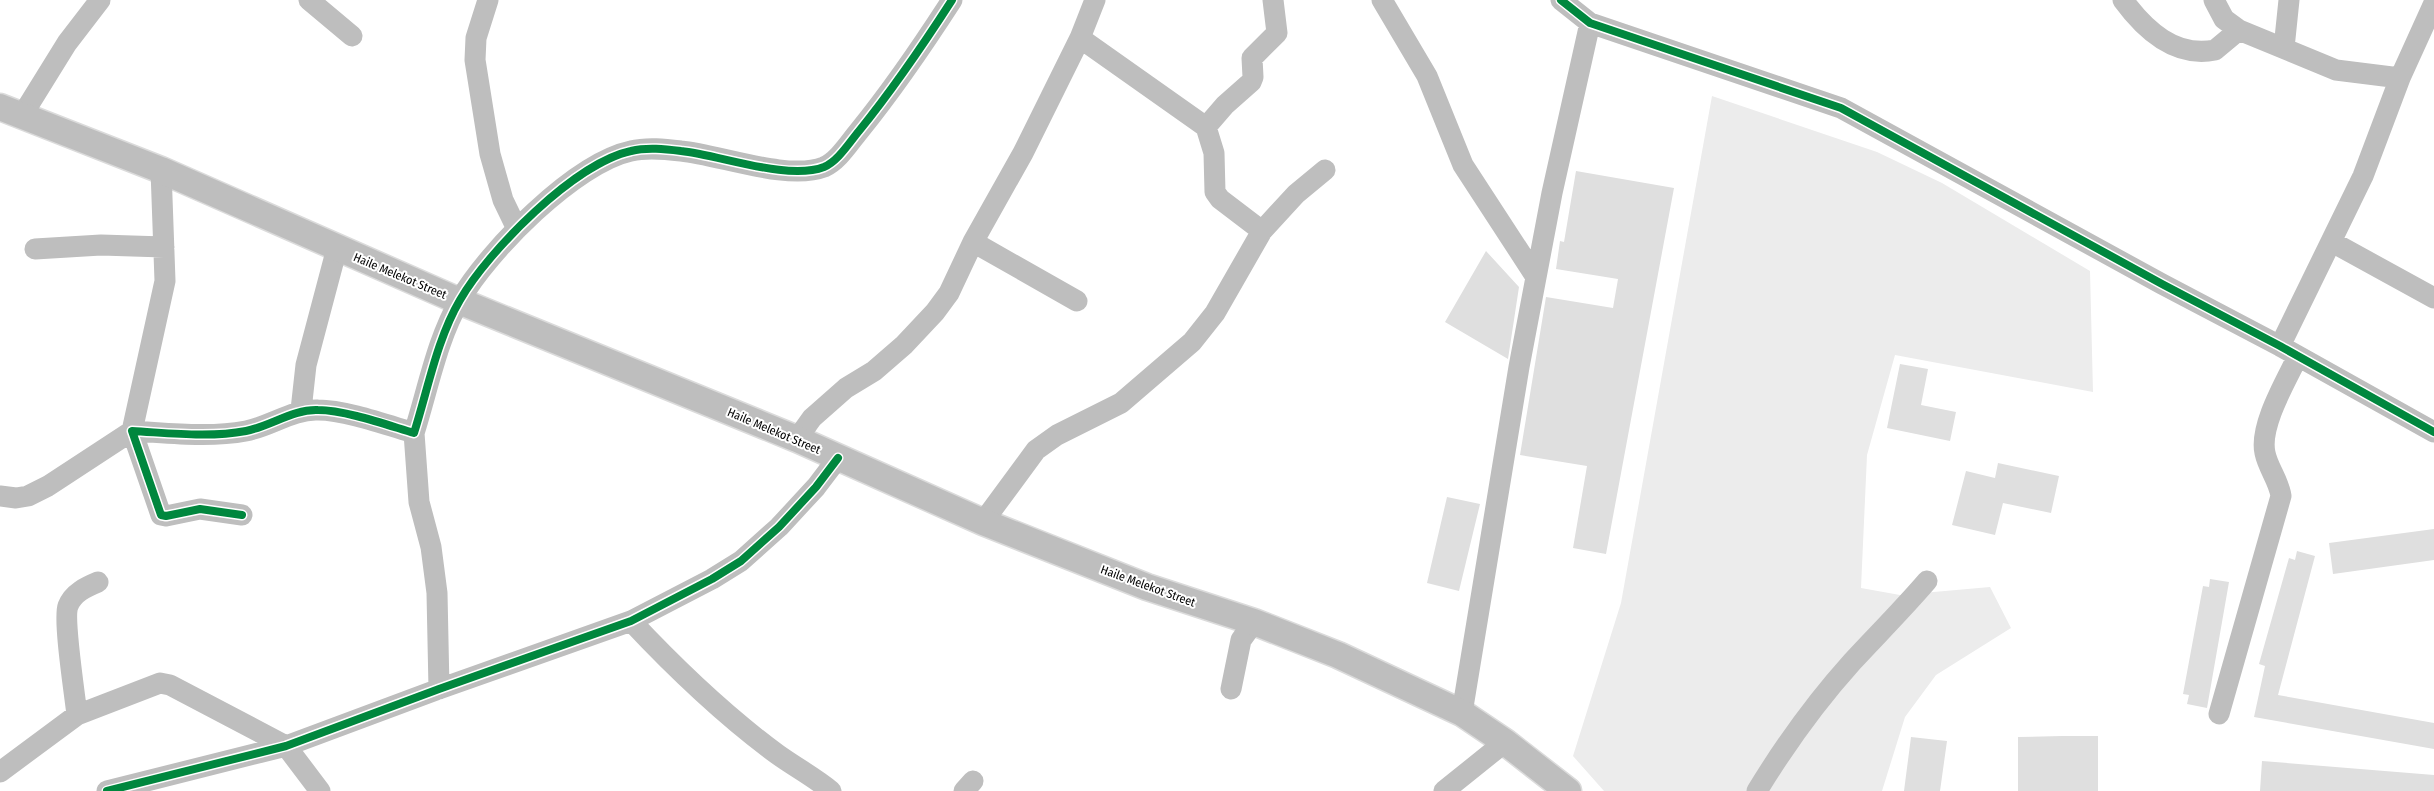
<svg xmlns="http://www.w3.org/2000/svg" width="2434" height="791" font-family="'Fira Sans Condensed',sans-serif">
<style>
.green{fill:#ececec}
.building{fill:#dfdfdf}
.lines{fill:none;stroke-linecap:round;stroke-linejoin:round}
.major-casing{stroke:#dbdbdb;stroke-width:29}
.minor{stroke:#bebebe;stroke-width:21}
.major{stroke:#bebebe;stroke-width:26}
.cycleway-casing{stroke:#fff;stroke-width:11}
.cycleway{stroke:#00873e;stroke-width:8}
.labels{text-anchor:middle;stroke-width:4;stroke-linejoin:round;paint-order:stroke}
.street-label{font-size:12px;fill:#000;stroke:#fff}
</style>
<rect width="100%" height="100%" fill="#fff"/>
<path class="green" d="M1712 96 1877 152 1942 183 2090 271 2093 392 1895 355 1867 455 1861 588 1900 595 1990 587 2011 628 1936 675 1905 717 1882 791H1604L1573 756 1621 603Z"/>
<path class="building" d="M1576 171 1674 188 1606 554 1573 548 1587 466 1520 455 1546 297 1613 308 1618 279 1556 269 1560 241 1564 242Z
M1486 251 1519 287 1508 359 1445 322Z
M1900 364 1928 369 1921 405 1956 412 1950 441 1887 428Z
M1998 463 2059 476 2051 513 2003 503 1995 535 1952 525 1966 471 1995 478Z
M1447 497 1480 504 1459 591 1427 583Z
M2434 529V560L2333 574 2329 543Z
M2297 551 2315 556 2278 695 2434 723V749L2254 717 2265 666 2259 664 2289 558 2295 560Z
M2210 579 2229 582 2207 708 2187 704 2189 695 2183 694 2203 586 2209 587Z
M2062 736H2098V791H2018V737Z
M1911 737 1947 741 1940 791H1904Z
M2262 761 2434 775V791H2260Z"/>
<g class="lines">
<defs>
<path id="major" d="M0 107 161 170 459 301 797 439 983 522 1147 587 1254 622 1338 655 1462 713 1505 742 1568 791"/>
</defs>
<use href="#major" class="major-casing"/>
<path class="minor" d="M309 0 352 36
M488 0 476 38 475 60 490 154 503 200 517 229
M1382 0 1427 76 1463 165 1536 277
M1561 0 1590 23 1841 108 2162 284 2280 346 2434 432
M2123 0C2145 30 2175 58 2215 50L2239 30
M2214 0 2224 19 2239 30 2336 70 2400 78
M1080 38 1095 0
M2284 48 2289 0
M23 114 67 43 100 0
M1262 231 1296 194 1325 170
M973 242 1077 301
M2332 242 2434 298
M35 249 101 245 164 247
M2280 346 2363 176 2400 78 2434 3
M301 410 306 365 337 248
M414 433 419 502 431 547 437 593 439 689
M797 439 812 418 846 388 874 371 904 345 935 312 949 293 973 242 1023 153 1080 38 1206 127 1225 105 1251 82 1253 77 1252 58 1277 33 1273 0
M0 496 16 498 28 496 48 486 132 431 165 281 161 170
M242 515 200 509 166 516 161 515 132 431C169 433 209 438 246 431 271 426 293 409 318 410 345 410 387 425 414 433 428 389 437 339 460 300 488 251 575 163 631 151 647 147 665 149 681 151 720 155 788 181 824 167 838 161 849 143 859 131 893 89 923 45 952 0
M983 522 1036 450 1057 435 1121 403 1192 342 1215 313 1262 231 1220 199 1215 192 1214 153 1206 127
M631 621C676 669 724 715 777 754 795 767 814 777 831 791
M1231 689 1241 640 1254 622
M1462 713 1519 367 1552 193 1590 23
M2219 714 2281 496C2279 481 2268 468 2265 453 2259 426 2286 381 2298 356
M77 715C75 696 63 619 68 606 73 593 86 587 98 582
M0 772 77 715 160 683 170 685 286 746 320 791
M107 791 286 746 439 689 631 621 712 579 741 561 779 527 816 487 838 458
M964 791 973 781
M1444 791 1505 742
M1757 791C1785 745 1816 702 1852 662 1877 635 1903 609 1927 581"/>
<use href="#major" class="major"/>
<defs>
<path id="cycleway" d="M1561 0 1590 23 1841 108 2162 284 2280 346 2434 432
M242 515 200 509 166 516 161 515 132 431C169 433 209 438 246 431 271 426 293 409 318 410 345 410 387 425 414 433 428 389 437 339 460 300 488 251 575 163 631 151 647 147 665 149 681 151 720 155 788 181 824 167 838 161 849 143 859 131 893 89 923 45 952 0
M107 791 286 746 439 689 631 621 712 579 741 561 779 527 816 487 838 458"/>
</defs>
<use href="#cycleway" class="cycleway-casing"/>
<use href="#cycleway" class="cycleway"/>
</g>
<g class="labels">
<g class="street-label">
<text transform="translate(400 276) rotate(23)" y="4">Haile Melekot Street</text>
<text transform="translate(774 431) rotate(23)" y="4">Haile Melekot Street</text>
<text transform="translate(1148 586) rotate(20)" y="4">Haile Melekot Street</text>
</g>
</g>
</svg>
